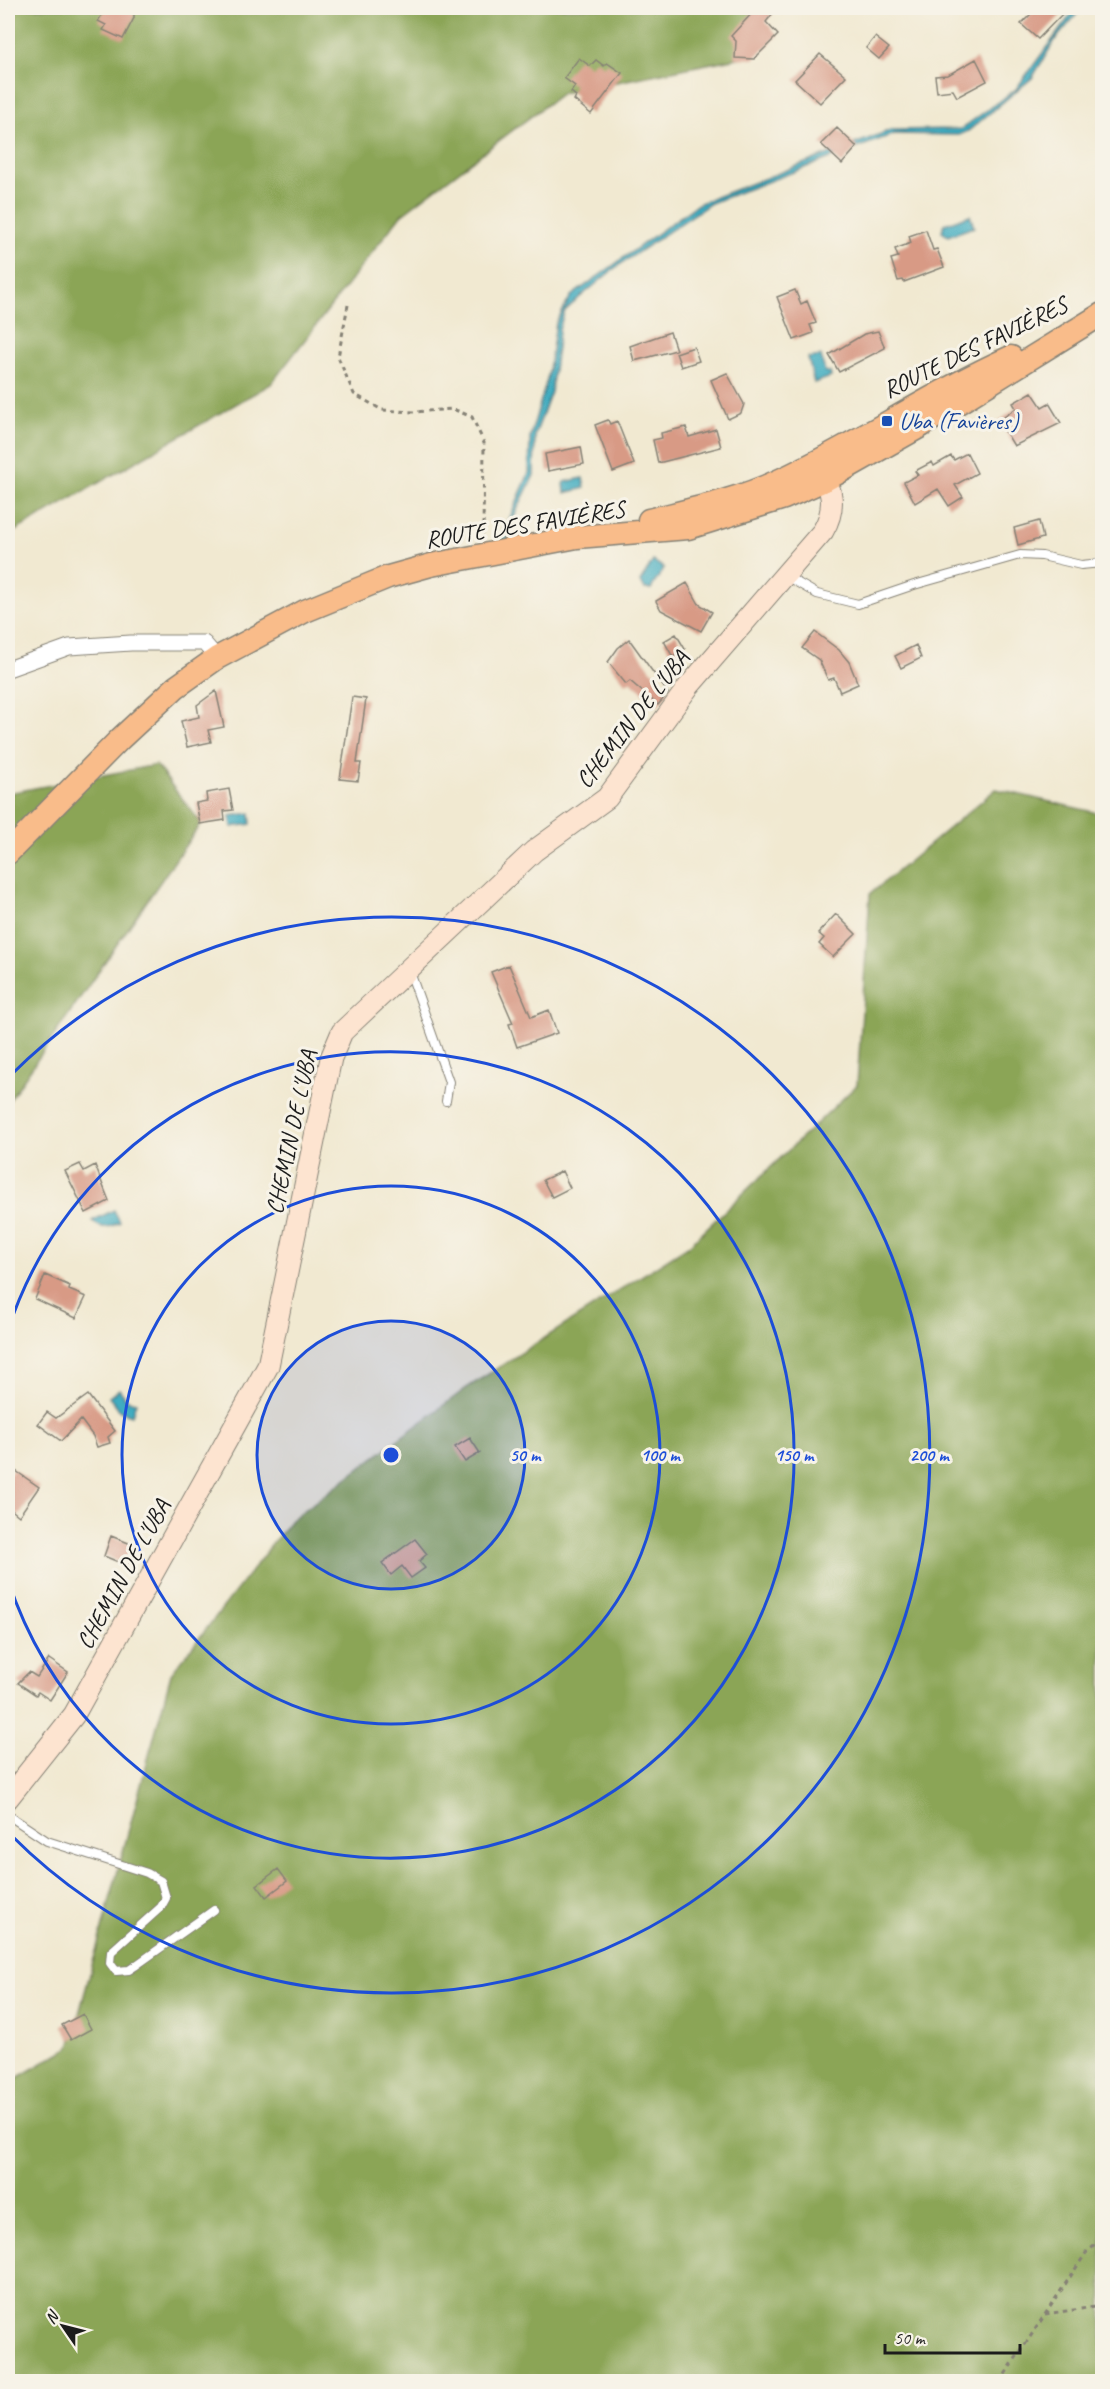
<svg xmlns="http://www.w3.org/2000/svg" width="1110" height="2389" font-family="Caveat,sans-serif">
<style>
.forest{fill:#8ba557;stroke:#54603a;stroke-width:1.5}
.water{fill:#41acc0;stroke:#2e646e;stroke-width:1.5}
.building{fill:#d89a85}
.lines{fill:none;stroke-linecap:round;stroke-linejoin:round}
.lane-casing{stroke:#868276;stroke-width:10}
.street-casing{stroke:#868276;stroke-width:17}
.secondary-casing{stroke:#868276;stroke-width:23}
.primary-casing{stroke:#868276;stroke-width:25}
.path{stroke:#868276;stroke-width:3;stroke-dasharray:4.5 4.5;stroke-linecap:butt}
.lane{stroke:#fff;stroke-width:8}
.street{stroke:#fff;stroke-width:15}
.secondary{stroke:#fde4d0;stroke-width:21}
.primary{stroke:#f9bc8a;stroke-width:22}
.ring{fill:none;stroke:#1d4ed8;stroke-width:3}
.transit-dot{fill:#1a4fb4;stroke:#f7f3e8;stroke-width:2}
.labels{text-anchor:middle;stroke-width:6;stroke-linejoin:round;paint-order:stroke}
.street-label{font-size:24px;fill:#1c1c1c;stroke:#f7f3e8}
.transit-label{font-size:24px;fill:#164399;stroke:#f7f3e8;text-anchor:start}
.centre{fill:#1d4ed8;stroke:#f7f3e8;stroke-width:3}
.ring-label{font-size:18px;text-anchor:middle;font-weight:bold;fill:#1d4ed8;stroke:#f7f3e8;stroke-width:6;stroke-linejoin:round;paint-order:stroke}
</style>
<rect width="100%" height="100%" fill="#f7f3e8"/>
<filter id="ink" filterUnits="userSpaceOnUse"><feTurbulence type="fractalNoise" baseFrequency=".0167" numOctaves="2"/><feDisplacementMap in="SourceGraphic" scale="12" xChannelSelector="R" yChannelSelector="G"/><feConvolveMatrix kernelMatrix="1 2 1 2 8 2 1 2 1" color-interpolation-filters="sRGB"/></filter>
<filter id="wash" filterUnits="userSpaceOnUse"><feTurbulence type="fractalNoise" baseFrequency=".008" numOctaves="4" result="noise"/><feDisplacementMap in="SourceGraphic" scale="24" xChannelSelector="R" yChannelSelector="G"/><feGaussianBlur stdDeviation="1.35" result="paint"/><feColorMatrix in="noise" values="0 0 0 0 0 0 0 0 0 0 0 0 0 0 0 0 0 1.4 0 .05"/><feComposite in="paint" operator="in"/></filter>
<g filter="url(#wash)">
<rect width="100%" height="100%" fill="#f1e9d1"/>
<path class="forest" d="M8 8H761L747 56 562 93 401 215 271 384 8 535Z
M156 765 201 823 8 1102V793Z
M996 789 1102 814V2381H8V2083L70 2047 171 1674 291 1520 465 1389 688 1246 857 1085 870 894Z"/>
<path class="water" d="M1076 8H1082L1055 40 1032 78 968 131 959 135 894 134 711 203 615 268 579 298 565 311 560 325 551 392 535 435 534 475 516 512 506 545 498 546 529 473 530 437 548 376 556 323 571 296 698 204 891 130 961 129 1016 89Z
M970 215 974 227 948 236 942 232 944 224Z
M821 356 825 372H830L831 377 814 383 808 358Z
M583 478 585 488 565 493 564 482Z
M653 561 664 568 651 589H645L640 582Z
M250 813 251 824 232 827 230 816Z
M114 1210 120 1222C109 1228 101 1230 92 1221Z
M119 1389 127 1400 136 1402 132 1415 120 1411 109 1397Z"/>
<g id="blocks">
<path class="building" d="M106 8H134V18L123 39 103 30 106 25 98 21Z
M777 8 766 22 778 35 754 59 735 58 736 41 731 36 754 11Z
M1037 8H1068L1038 39 1021 24Z
M875 37 889 48 879 59 866 48Z
M820 54 846 76 820 103 795 80Z
M579 58 590 66 596 60 604 66 607 63 622 73 591 114 574 100 576 96 571 92 575 86 564 78Z
M976 59 987 81 957 97 953 90 937 92 935 76 948 75Z
M837 128 857 147 842 164 821 144Z
M926 230 933 250 937 249 944 267 904 282 903 280 898 281 891 259 898 257 895 249 911 243 909 236Z
M795 290 801 304 807 301 816 323 810 325 813 333 794 340 777 297Z
M878 331 885 348 839 372 829 355 864 334Z
M670 332 676 350 634 361 630 346Z
M694 347 699 361 681 367 676 353Z
M727 373 744 404 741 413 728 419 711 380Z
M1032 392 1042 407 1049 403 1061 423 1014 446 999 421 1016 408 1013 403Z
M608 420 610 424 617 421 634 464 613 472 595 425Z
M686 427 689 437 716 429 721 447 658 463 653 440 662 438 661 433Z
M581 447 584 464 548 471 545 454Z
M967 453 977 473 955 485 963 497 949 506 938 489 915 503 904 482 918 475 915 471 932 462 934 466 951 456 954 460Z
M1039 521 1043 538 1018 545 1014 528Z
M687 583 699 604 712 612 701 631 661 610 656 601Z
M815 632 839 650 849 662 858 684 840 692 834 678 828 680 819 660 802 648Z
M676 634 685 649 673 657 664 641Z
M629 639 668 693 658 705 630 681 626 684 608 662 618 648Z
M916 645 921 658 901 668 895 656Z
M216 691 224 727 208 730 211 742 187 747 181 721 199 717 197 705Z
M352 697 366 699 357 763H361L358 781 340 779Z
M229 789 233 810 224 811 225 820 200 824 196 803 207 801 206 793Z
M836 914 856 934 833 957 819 944 824 938 818 933Z
M509 965 531 1017 549 1010 557 1033 517 1047 509 1024 513 1023 491 972Z
M80 1164 84 1171 95 1165 109 1201 86 1213 65 1171Z
M562 1171 570 1188 552 1197 543 1180Z
M45 1275 70 1286 69 1290 86 1297 76 1318 35 1299Z
M88 1395 115 1431 108 1437 110 1443 97 1447 93 1436 81 1420 61 1441 38 1424 47 1412 56 1418Z
M470 1438 480 1453 465 1462 455 1447Z
M13 1469 39 1487 19 1516 8 1507V1477Z
M111 1536 136 1546 128 1566 104 1556Z
M415 1539 427 1554 419 1561 425 1568 411 1578 402 1566 391 1575 382 1563Z
M49 1659 68 1672 50 1700 38 1692 36 1695 18 1683 29 1672 37 1677Z
M278 1869 287 1881 266 1897 257 1885Z
M83 2014 91 2029 71 2040 62 2025Z"/>
</g>
</g>
<g filter="url(#ink)">
<use href="#blocks" fill-opacity="0" stroke="#868276" stroke-width="1.5"/>
<g class="lines">
<defs>
<path id="lane" d="M786 576 817 594 858 604 914 585 1020 555 1042 556 1081 565 1102 563
M410 972 449 1082 446 1101
M8 1815 47 1841 147 1873 161 1881 166 1898 161 1907 111 1952 110 1963 116 1971 129 1970 135 1966 214 1910"/>
<path id="street" d="M8 669 69 647 131 643H204L217 658"/>
<path id="secondary" d="M8 1798 74 1715 268 1366 331 1058 342 1032 534 851 607 798 689 686 823 531C837 507 832 489 820 466"/>
<path id="primary" d="M649 520C693 509 738 500 780 480 859 443 931 393 1011 357
M8 853 120 739 176 687 217 658 305 611 388 577 431 565 577 537 688 528 784 498 827 479 921 426 1102 314"/>
</defs>
<use href="#lane" class="lane-casing"/>
<use href="#street" class="street-casing"/>
<use href="#secondary" class="secondary-casing"/>
<use href="#primary" class="primary-casing"/>
<path class="path" d="M348 305 338 357 354 394 382 410 414 412 453 409 472 417 484 443 483 534
M1045 2314 1102 2306
M1000 2382 1086 2253 1102 2239"/>
<use href="#lane" class="lane"/>
<use href="#street" class="street"/>
<use href="#secondary" class="secondary"/>
<use href="#primary" class="primary"/>
</g>
</g>
<circle cx="391" cy="1455" r="134" fill="#1d4ed8" fill-opacity=".12"/>
<g class="ring">
<circle cx="391" cy="1455" r="134"/>
<circle cx="391" cy="1455" r="269"/>
<path d="M8 1330A403 403 0 1 1 8 1580"/>
<path d="M11 1075A538 538 0 1 1 11 1835"/>
</g>
<rect class="transit-dot" x="881" y="415" width="12" height="12" rx="3"/>
<g class="labels">
<g class="street-label">
<text transform="translate(975 347) rotate(-26)" y="8">ROUTE DES FAVIÈRES</text>
<text transform="translate(525 524) rotate(-9)" y="8">ROUTE DES FAVIÈRES</text>
<text transform="translate(632 719) rotate(-52)" y="8">CHEMIN DE L'UBA</text>
<text transform="translate(291 1132) rotate(-78)" y="8">CHEMIN DE L'UBA</text>
<text transform="translate(123 1574) rotate(-61)" y="8">CHEMIN DE L'UBA</text>
</g>
<g class="transit-label">
<text x="899" y="429">Uba (Favières)</text>
</g>
</g>
<circle cx="391" cy="1455" r="9" class="centre"/>
<g class="ring-label">
<text x="525" y="1461">50 m</text>
<text x="660" y="1461">100 m</text>
<text x="794" y="1461">150 m</text>
<text x="929" y="1461">200 m</text>
</g>
<rect width="1110" height="2389" fill="none" stroke="#f7f3e8" stroke-width="30"/>
<g transform="translate(63 2326) rotate(305)" stroke="#f7f3e8" stroke-width="4.5" paint-order="stroke">
<path d="M0-4.5L10 22L0 15L-10 22Z" fill="#1c1c1c"/>
<text y="-9" font-size="16" font-weight="bold" text-anchor="middle" fill="#1c1c1c">N</text>
</g>
<path d="M885 2344v9h135v-9" fill="none" stroke="#1c1c1c" stroke-width="3"/>
<text x="894" y="2344" font-size="18" fill="#1c1c1c" stroke="#f7f3e8" stroke-width="4.5" paint-order="stroke">50 m</text>
</svg>
